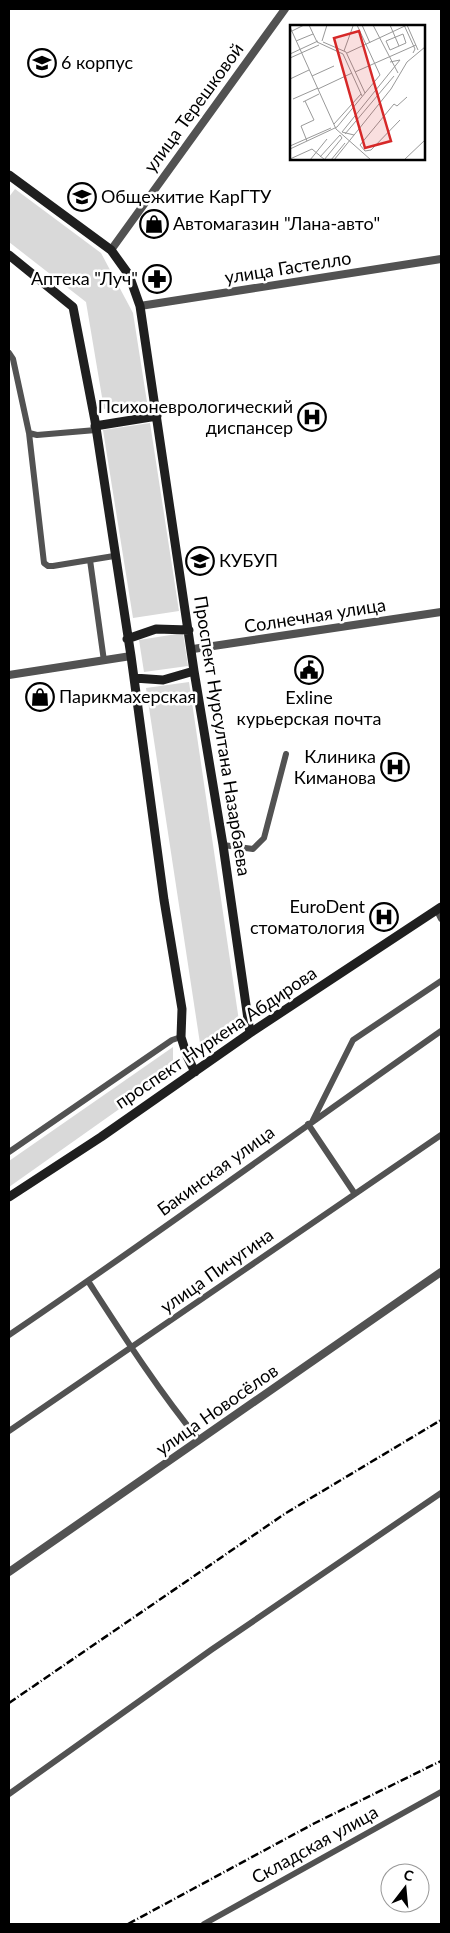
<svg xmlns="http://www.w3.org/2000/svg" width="450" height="1933" font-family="Lato,sans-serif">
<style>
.green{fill:#d9d9d9}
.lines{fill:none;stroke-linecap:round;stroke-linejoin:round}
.minor{stroke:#525252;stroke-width:6}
.tertiary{stroke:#525252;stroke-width:8}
.secondary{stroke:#1f1f1f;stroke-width:9}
.rail{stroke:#000;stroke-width:2.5;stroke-dasharray:8 2.5 1 2.5;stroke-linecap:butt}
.labels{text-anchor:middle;stroke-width:5;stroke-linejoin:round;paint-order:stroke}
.poi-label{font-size:18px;fill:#000;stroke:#fff;text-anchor:start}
.street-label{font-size:18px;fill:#000;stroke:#fff}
.inset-road{fill:none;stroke:#999;stroke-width:1}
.view{fill:#d62828;fill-opacity:0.15;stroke:#d62828;stroke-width:2.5}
.inset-edge{fill:none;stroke:#000;stroke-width:2.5}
</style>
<rect width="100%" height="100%" fill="#fff"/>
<path class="green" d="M15 189 101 253 133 313 147 402 104 409 86 302 9 242V197Z
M150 423 179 611 133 618 103 430Z
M183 633 188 666 144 672 139 640Z
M189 682 239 1021 201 1050 146 688Z
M173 1047V1071L9 1187V1161Z"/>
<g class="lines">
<path class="minor" d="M9 353 13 359 29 433 37 435 96 430
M29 433 44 563 48 566H53L114 556
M90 560 104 661
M223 845 253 849 264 838 286 754
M437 911 441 919
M313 1120 353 1040 441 981
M308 1124 355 1194
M9 1152 172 1040 181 1037
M88 1281C123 1335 158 1390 199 1440
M9 1335C155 1236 297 1132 441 1031
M9 1431 441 1135
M9 1794 211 1650 441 1493
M204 1924 441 1792"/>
<path class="tertiary" d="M111 250 285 9
M140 306 441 259
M193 649 441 612
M9 675 131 656
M9 1572 441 1272"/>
<path class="secondary" d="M9 175 111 250 129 275 140 306 194 671 223 845 250 1033
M9 255 73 307 95 421 131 656 164 900 182 1009 181 1037 187 1056 195 1072
M95 426 157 416
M127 639 156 629 189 630
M134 678 163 680 194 671
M9 1197 101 1137 250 1033 441 907"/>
<path class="rail" d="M9 1703 286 1513 441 1420
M128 1924 315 1823 441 1761"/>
</g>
<defs>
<symbol id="university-ring" viewBox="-11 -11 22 22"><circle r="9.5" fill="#fff" stroke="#000" stroke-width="1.5"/><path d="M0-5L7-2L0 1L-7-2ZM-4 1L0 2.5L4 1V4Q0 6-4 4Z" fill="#000"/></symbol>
<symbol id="shop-ring" viewBox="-11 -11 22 22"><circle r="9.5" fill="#fff" stroke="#000" stroke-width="1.5"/><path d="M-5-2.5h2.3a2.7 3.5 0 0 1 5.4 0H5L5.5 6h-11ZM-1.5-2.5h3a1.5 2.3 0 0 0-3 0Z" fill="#000"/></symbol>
<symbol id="pharmacy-ring" viewBox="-11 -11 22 22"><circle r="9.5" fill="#fff" stroke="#000" stroke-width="1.5"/><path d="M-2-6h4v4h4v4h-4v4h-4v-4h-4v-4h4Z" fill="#000"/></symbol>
<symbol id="hospital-ring" viewBox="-11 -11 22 22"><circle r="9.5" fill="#fff" stroke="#000" stroke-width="1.5"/><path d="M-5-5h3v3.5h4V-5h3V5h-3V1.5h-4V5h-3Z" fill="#000"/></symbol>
<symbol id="civic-ring" viewBox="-11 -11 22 22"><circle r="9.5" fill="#fff" stroke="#000" stroke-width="1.5"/><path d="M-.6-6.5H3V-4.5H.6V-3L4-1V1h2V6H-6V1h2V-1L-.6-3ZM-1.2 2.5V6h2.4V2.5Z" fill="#000"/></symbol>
</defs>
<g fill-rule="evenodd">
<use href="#university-ring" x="26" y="47" width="32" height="32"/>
<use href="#university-ring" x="66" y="181" width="32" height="32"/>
<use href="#shop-ring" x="138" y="208" width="32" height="32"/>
<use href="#pharmacy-ring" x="141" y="263" width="32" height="32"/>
<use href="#hospital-ring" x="296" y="401" width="32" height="32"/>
<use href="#university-ring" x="184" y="545" width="32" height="32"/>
<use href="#civic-ring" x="293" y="654" width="32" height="32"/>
<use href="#shop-ring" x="24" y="681" width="32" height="32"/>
<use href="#hospital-ring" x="379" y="751" width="32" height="32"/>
<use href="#hospital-ring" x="368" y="901" width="32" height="32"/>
</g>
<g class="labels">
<g class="poi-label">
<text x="61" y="69">6 корпус</text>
<text x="101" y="203">Общежитие КарГТУ</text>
<text x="173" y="230">Автомагазин "Лана-авто"</text>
<text x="138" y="285" text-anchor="end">Аптека "Луч"</text>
<text x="293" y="413" text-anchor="end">Психоневрологический<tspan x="293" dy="21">диспансер</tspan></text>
<text x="219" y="567">КУБУП</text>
<text x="59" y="703">Парикмахерская</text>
<text x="309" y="704" text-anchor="middle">Exline<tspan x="309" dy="21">курьерская почта</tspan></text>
<text x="376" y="763" text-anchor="end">Клиника<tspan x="376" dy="21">Киманова</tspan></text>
<text x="365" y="913" text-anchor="end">EuroDent<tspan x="365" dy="21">стоматология</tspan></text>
</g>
<g class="street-label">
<text transform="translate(194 108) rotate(-54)" y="6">улица Терешковой</text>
<text transform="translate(288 268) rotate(-9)" y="6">улица Гастелло</text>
<text transform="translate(315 616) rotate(-9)" y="6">Солнечная улица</text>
<text transform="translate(222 736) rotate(81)" y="6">Проспект Нурсултана Назарбаева</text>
<text transform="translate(216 1038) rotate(-34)" y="6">проспект Нуркена Абдирова</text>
<text transform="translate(216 1171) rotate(-36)" y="6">Бакинская улица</text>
<text transform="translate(217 1271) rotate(-35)" y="6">улица Пичугина</text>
<text transform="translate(217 1410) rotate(-35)" y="6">улица Новосёлов</text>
<text transform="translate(315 1845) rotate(-29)" y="6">Складская улица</text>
</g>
</g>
<g transform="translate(290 25)">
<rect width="135" height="135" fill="#fff"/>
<path class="inset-road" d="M19 0 27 17M72 0 80 18M83 0 108 48M100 0 109 21M114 0 125 24 123 28M117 0 128 25M0 2 46 104 81 135M0 7 14 0M113 9 116 18 100 25 96 16ZM6 16 23 9M32 16 37 0M27 17 53 29 72 71M33 17 56 27 75 68M54 26 63 1M57 28 117 0M0 29 28 16M0 33 29 20M65 47 126 20M22 51 44 41M0 54 19 45M28 64 62 48M3 74 28 63M15 76 24 95 11 101 17 116M13 77 29 69M44 99 71 69M55 109 104 51M64 110 52 107 110 35 100 37M0 121 41 103M0 124 47 102 90 50 67 0M81 125 75 126 70 120 104 79 107 81 117 72M81 125 110 95M30 132 50 110 52 113 34 135M0 134 22 124 35 135M20 135 37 114M41 135 55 118M44 135 101 64 117 37 135 22M114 135 135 115"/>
<path class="view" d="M69 6 101 116 75 123 44 13Z"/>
<rect width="135" height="135" class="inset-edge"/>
</g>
<rect width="450" height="1933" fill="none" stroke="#000000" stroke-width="20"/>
<g transform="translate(405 1888) rotate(16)"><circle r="24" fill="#ffffff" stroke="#999999"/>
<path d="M0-4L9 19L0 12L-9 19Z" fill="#000000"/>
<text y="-8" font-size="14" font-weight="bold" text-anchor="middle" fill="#000000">С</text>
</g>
</svg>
